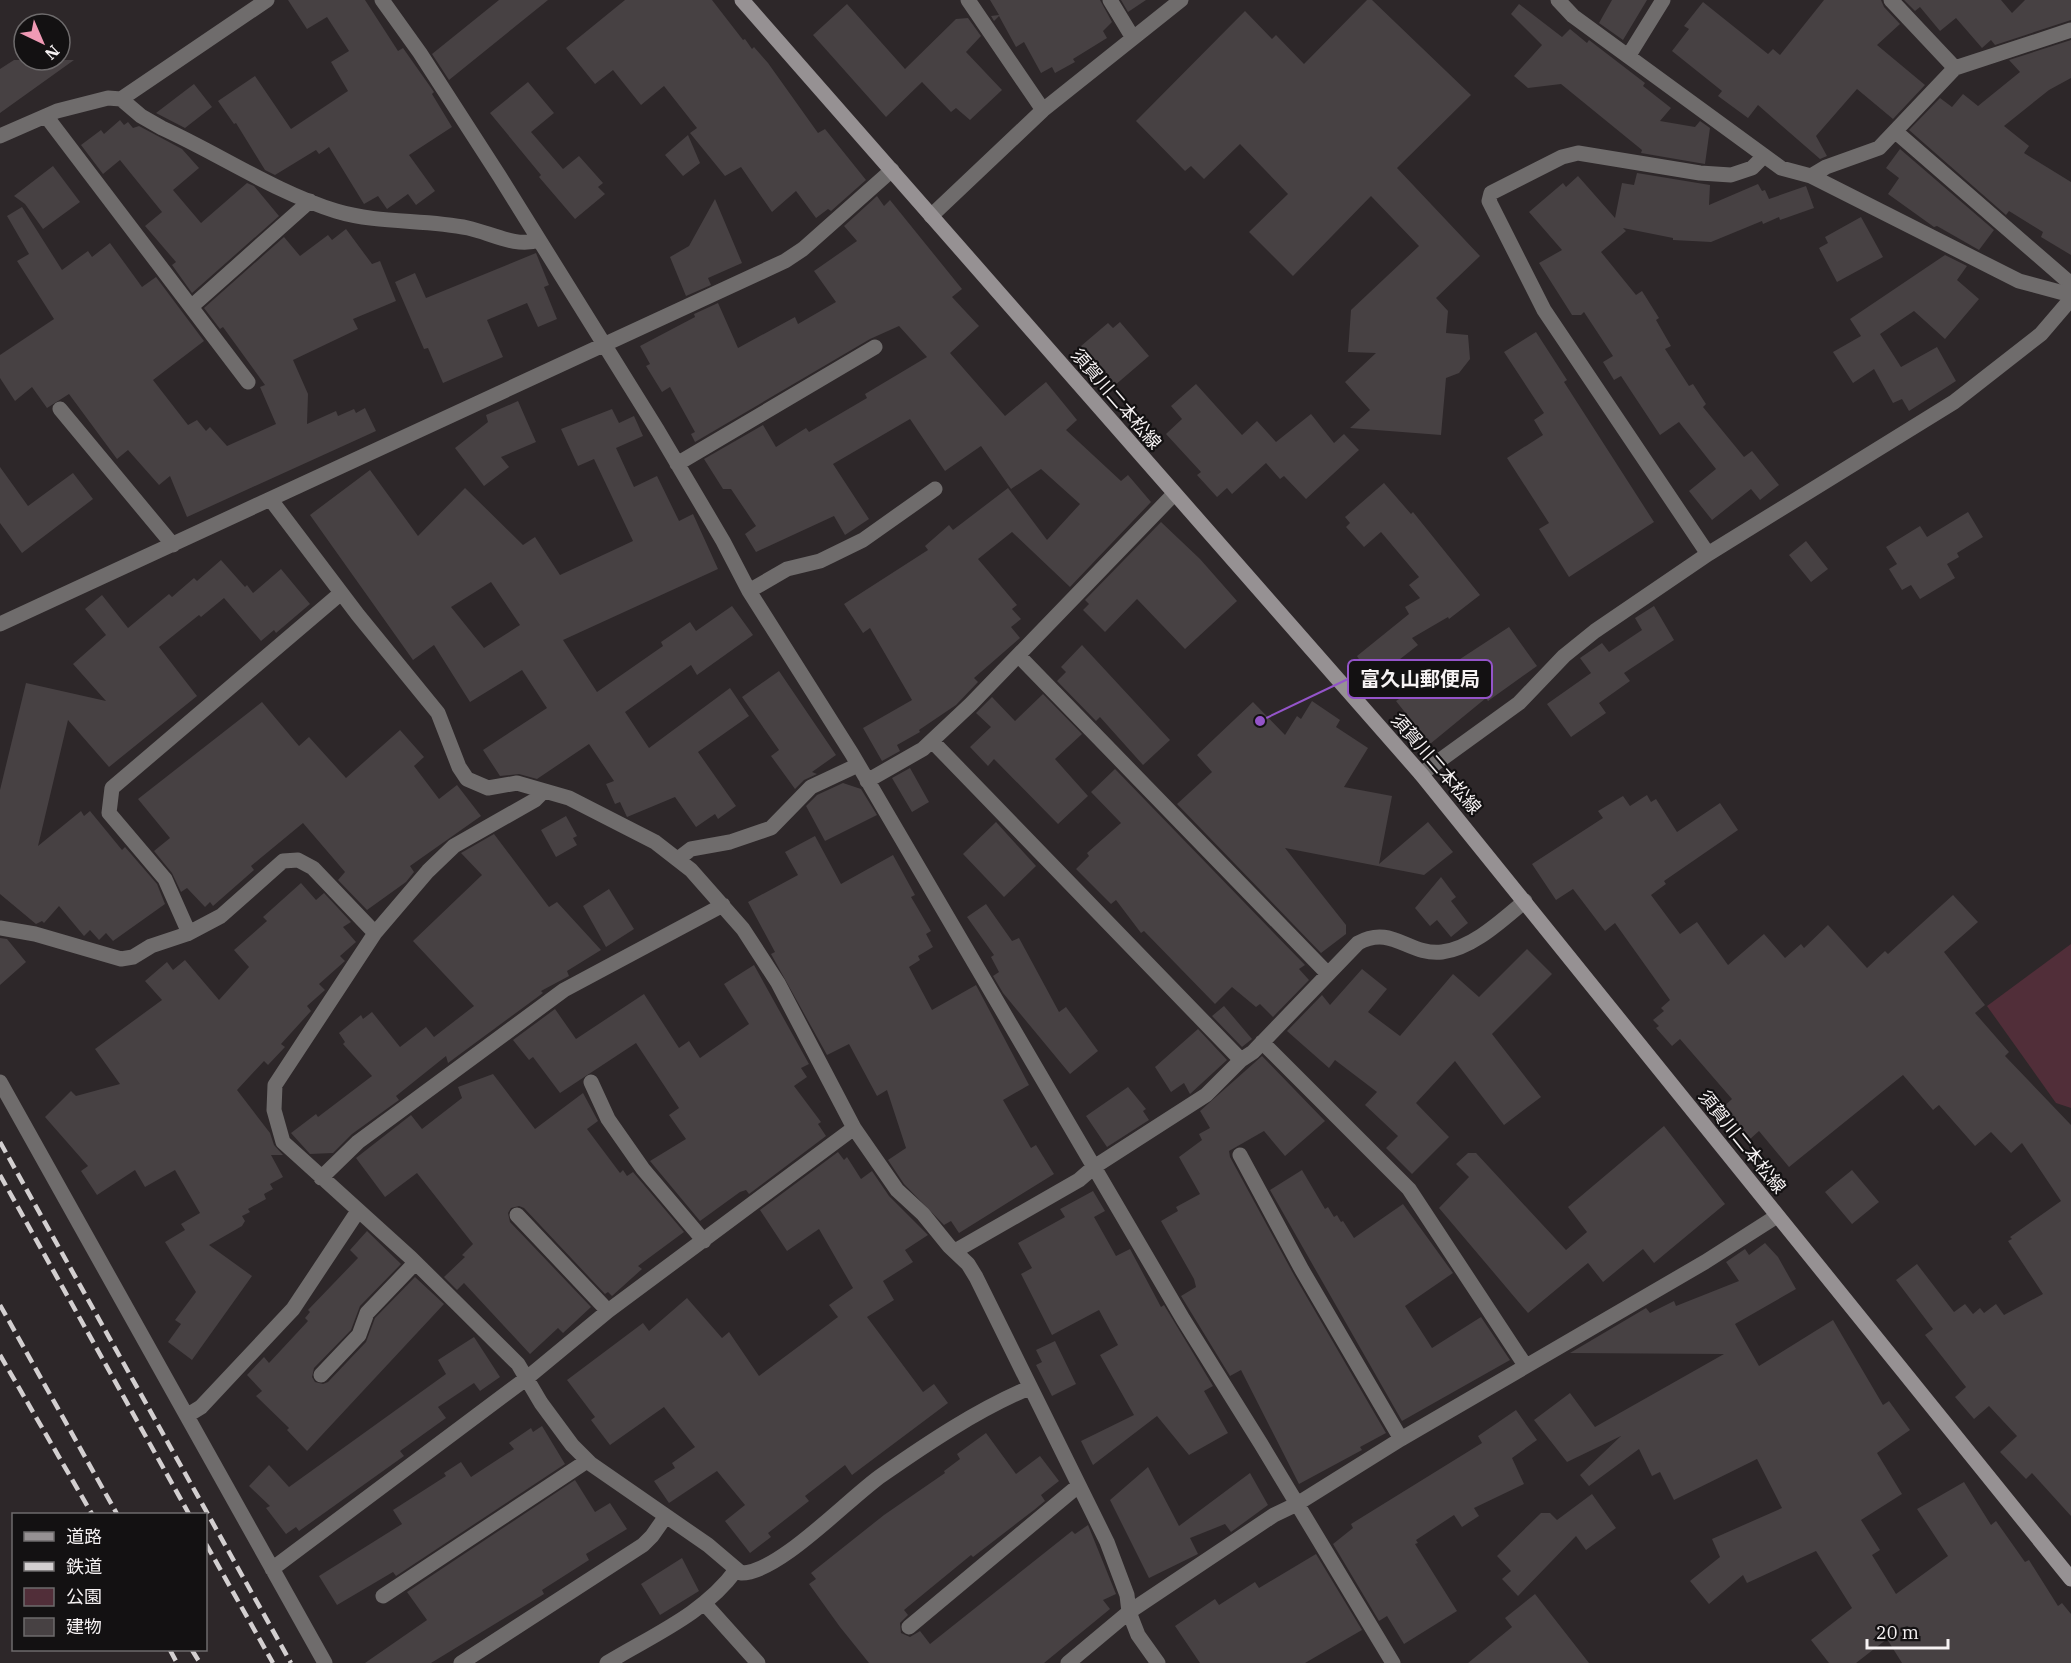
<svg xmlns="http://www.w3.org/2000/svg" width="2071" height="1663" font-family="'IBM Plex Serif','Noto Sans JP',serif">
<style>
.green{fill:#512e39}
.building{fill:#474143;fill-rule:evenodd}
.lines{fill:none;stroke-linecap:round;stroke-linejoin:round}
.minor{stroke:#6f6c6c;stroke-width:15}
.secondary{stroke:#969193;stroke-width:15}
.rail{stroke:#d3cfd0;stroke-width:4.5;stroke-dasharray:12 6;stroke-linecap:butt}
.labels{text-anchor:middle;stroke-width:4.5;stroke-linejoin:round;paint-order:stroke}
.street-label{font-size:18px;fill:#f6f2f3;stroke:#131112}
.leader{fill:none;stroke:#9454c9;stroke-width:2}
.callout-dot{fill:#9454c9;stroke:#131112;stroke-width:2}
.callout{fill:#131112;stroke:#9454c9;stroke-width:2}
.callout-label{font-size:20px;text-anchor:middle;font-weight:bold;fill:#f6f2f3}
</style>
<rect width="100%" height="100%" fill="#2d2729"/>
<path class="green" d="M2071 944V1108L2056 1103 1987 1006Z"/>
<path class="building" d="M288 0H365L398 51 403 48 434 92 432 94 452 127 409 155 435 191 416 205 408 194 387 209 378 196 364 204 329 147 319 154 316 150 275 175 265 170 236 123 234 124 218 101 255 76 291 129 348 91 331 62 349 51 327 17 307 29Z
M499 0H548L449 80 432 54Z
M625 0H712L743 40 745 39 752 49 754 47 768 63 818 133 825 129 866 180 831 211 828 209 816 218 796 191 772 212 741 167 725 176 690 133 697 128 664 86 641 105 613 70 595 84 566 48Z
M990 0H1100L1112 22 1103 31 1107 38 1073 59 1075 62 1055 73 1052 67 1041 73 1024 42 1016 47 999 16 994 21 991 16 999 15Z
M1121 0H1146L1128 12Z
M1367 0H1372L1471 95 1397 168 1480 256 1436 298 1448 311 1446 333 1468 335 1470 359 1459 373 1446 378 1441 435 1350 428 1370 410 1345 382 1376 353 1348 352 1351 310 1419 246 1371 196 1293 276 1249 232 1288 194 1240 144 1204 179 1191 166 1185 171 1136 121 1245 11 1272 39 1276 35 1304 64Z
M1612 0H1647L1623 40 1599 23Z
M1824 0H1881L1884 7 1900 24 1877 45 1925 85 1893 119 1857 89 1816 136 1827 156 1820 159 1758 105 1748 118 1718 96 1722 91 1672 51 1689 29 1684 26 1703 2 1768 54 1773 49 1780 55Z
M1904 0H2001L2012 13 2025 0H2071V20L1995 45 1991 40 1982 48 1956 18 1940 31 1920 7 1915 11Z
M847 4 905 69 956 19 968 18 981 36 966 52 1002 90 970 120 956 108 951 112 922 82 886 117 813 35Z
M1519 4 1562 37 1570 29 1587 43 1589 40 1645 83 1643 86 1671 108 1660 121 1695 127 1700 121 1710 128 1705 164 1641 153 1642 150 1561 84 1528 88 1514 76 1542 45 1511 14Z
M2071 40V78L2049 90 2004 126 2029 146 2024 153 2071 182V255L2041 237 2043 232 2009 211 2006 215 1909 130 1940 98 1952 107 1963 94 1978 106 2020 72 2009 60Z
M14 60H74L0 113V69Z
M528 82 554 113 531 132 563 169 579 156 603 183 598 187 605 194 575 219 539 177 541 175 490 113Z
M194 84 212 107 185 128 156 113Z
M120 120 124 125 128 122 133 128 139 126 182 149 199 168 173 190 201 223 247 183 254 186 279 216 192 293 172 265 176 262 145 226 162 212 120 160 103 174 81 145 101 130 104 134Z
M688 135 700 163 683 176 665 155Z
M1900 149 1994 230 1979 250 1937 226 1934 227 1888 194 1899 178 1886 168Z
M53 166 80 202 43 229 25 204 14 196Z
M1637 173 1710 185 1709 205 1758 184 1762 191 1765 190 1769 199 1806 186 1814 208 1780 220 1779 217 1763 224 1762 221 1711 242 1673 240V238L1623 228 1626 231 1601 252 1636 295 1642 291 1659 318 1656 320 1671 346 1665 349 1689 386 1693 384 1706 404 1703 407 1744 457 1752 451 1779 485 1760 500 1751 489 1712 520 1689 491 1716 469 1679 422 1660 435 1621 376 1614 380 1603 362 1613 356 1584 312 1581 315H1572L1539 263 1562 250 1529 212 1563 183 1566 187 1578 176 1615 218 1622 183 1634 185Z
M877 196 884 206 890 200 962 289 952 297 979 326 950 353 1005 416 1046 382 1077 420 1066 430 1121 481 1128 475 1151 502 1070 587 1012 532 978 559 1017 605 1012 609 1021 619 1011 627 1020 638 974 678 978 682 956 705 919 730 920 732 897 745 900 751 882 761 863 728 912 700 870 628 863 633 844 604 928 550 925 546 949 525 953 530 1008 488 1047 540 1080 504 1041 469 1011 489 981 446 945 471 910 419 833 464 869 519 845 535 834 516 756 552 745 534 756 526 731 489H723L704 459 763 425 776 447 806 428 809 432 867 398 865 394 927 357 899 326 870 339 695 442 691 434 695 432 670 387 662 392 646 366 650 364 640 346 695 317 694 314 718 303 738 348 795 317 798 324 836 302 814 271 857 241 844 226Z
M715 199 742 263 708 278 711 285 686 296 670 257 689 246Z
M22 207 62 270 88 251 92 257 110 243 142 287 156 277 204 341 153 380 188 425 197 420 206 431 210 427 227 446 276 424 260 387 265 385 223 327 220 329 204 308 284 237 300 256 328 235 332 240 346 229 372 264 380 261 396 301 353 319 358 329 293 360 308 394 307 424 336 411 338 416 354 409 356 413 365 408 376 431 187 517 170 476 159 485 128 450 117 459 69 394 47 408 32 387 15 401 0 378V355L54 319 17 261 29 254 7 216Z
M1861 217 1883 257 1837 282 1819 248 1828 243 1825 237Z
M536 253 549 285 544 287 557 319 538 327 527 303 487 320 503 357 443 383 428 348 424 349 395 282 415 273 426 298Z
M1945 255 1967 266 1957 280 1979 299 1945 339 1914 311 1880 334 1901 367 1937 347 1956 381 1909 411 1902 399 1893 403 1874 369 1853 383 1833 352 1861 336 1850 319Z
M1120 322 1149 356 1114 386 1081 346 1108 323 1113 328Z
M1536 332 1567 380 1564 382 1654 522 1569 577 1539 529 1549 523 1507 458 1543 435 1534 420 1544 413 1504 352Z
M1196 384 1242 435 1257 421 1276 442 1311 414 1334 443 1344 434 1359 450 1306 499 1284 476 1280 479 1266 463 1232 494 1227 488 1217 497 1197 475 1201 472 1166 434 1182 419 1171 406Z
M518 401 536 442 501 457 509 467 484 486 455 448 488 422 486 415Z
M612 409 619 423 634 416 643 436 616 448 634 487 657 476 679 521 693 514 718 569 563 640 597 692 663 646 661 642 690 622 696 631 732 606 753 635 697 675 691 665 625 712 649 748 730 688 749 716 698 752 736 806 718 819 715 814 696 827 675 797 627 817 620 802 615 804 606 784 614 781 589 744 537 779 519 774 500 776 483 750 547 708 522 670 470 702 434 645 413 660 310 515 370 470 418 536 465 488 523 545 535 537 560 575 633 541 594 459 578 466 561 429ZM491 582 520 625 484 648 451 607Z
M0 467 28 506 73 473 93 499 22 553 0 523Z
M1384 483 1411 514 1413 512 1480 595 1449 619 1448 617 1412 638 1418 645 1381 674 1371 663 1364 667 1357 656 1409 614 1405 607 1420 598 1409 585 1419 577 1381 532 1364 547 1346 527 1350 523 1345 517Z
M1968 512 1983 537 1957 553 1959 557 1947 564 1955 578 1920 599 1911 585 1902 590 1889 569 1897 564 1886 547 1920 526 1927 537Z
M1161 522 1200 559 1237 601 1185 649 1137 599 1105 632 1083 610 1089 604 1085 600Z
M1806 541 1828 569 1811 582 1789 555Z
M221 560 245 587 247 585 253 593 281 569 310 604 276 633 274 630 261 641 224 598 201 617 199 615 159 647 197 696 109 767 68 720 38 846 81 811 84 816 90 811 122 850 125 847 157 884 165 904 113 941 106 933 99 940 90 930 84 936 59 906 44 923 42 921 36 924 0 894V790L26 683 106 701 73 664 106 635 85 609 102 595 128 628 169 594 172 597 194 578 197 581Z
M1654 606 1674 640 1624 673 1630 681 1599 703 1606 713 1571 737 1547 704 1591 673 1580 658 1602 643 1609 652 1642 630 1635 618Z
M1509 627 1537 666 1488 701 1486 698 1430 744 1396 701Z
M1082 645 1170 740 1143 765 1100 717 1096 721 1057 681 1066 672 1061 667Z
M779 671 836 755 812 772 817 774 804 780 795 789 771 756 779 750 742 697Z
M1043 694 1082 734 1055 759 1088 796 1058 824 994 759 988 766 970 747 991 727 976 713 992 697 1015 721Z
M1312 701 1340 720 1336 727 1368 748 1344 787 1392 796 1379 864 1428 822 1453 852 1424 875 1285 848 1346 925V934L1321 953 1177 804 1212 772 1197 755 1253 702 1285 735 1297 716 1301 719Z
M262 702 299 746 309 737 346 778 400 730 424 757 414 766 439 799 457 785 481 816 410 866 414 872 406 882 367 910 338 880 345 872 303 823 251 866 254 870 213 906 210 902 205 907 187 888 181 892 172 873 154 851 170 838 138 799Z
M910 768 929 802 912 812 892 778Z
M1115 769 1305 965 1299 969 1309 980 1273 1017 1260 1004 1256 1007 1232 987 1215 1004 1144 931 1141 933 1116 900 1111 904 1076 869 1089 856 1087 853 1121 823 1091 792Z
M843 783 861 789 877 815 825 841 806 806 817 795Z
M1647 795 1651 802 1656 799 1677 832 1720 803 1738 830 1664 881 1666 884 1651 895 1680 934 1697 922 1728 965 1764 934 1785 958 1801 944 1804 948 1828 925 1867 968 1885 951 1888 954 1953 895 1978 922 1944 952 1985 1005 1975 1013 2009 1052 2005 1056 2071 1125V1516L2032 1473 2026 1479 2000 1452 2017 1436 1989 1406 1974 1419 1955 1397 1966 1387 1925 1335 1933 1329 1896 1280 1917 1264 1954 1312 1965 1304 1973 1314 1980 1308 1984 1313 1996 1304 2004 1315 2043 1294 2008 1241 2012 1239 2010 1237 2061 1201 2022 1143 2011 1153 1991 1132 1975 1146 1939 1105 1933 1110 1903 1075 1789 1167 1759 1131 1749 1140 1721 1109 1732 1099 1680 1039 1672 1046 1656 1028 1659 1026 1653 1020 1664 1011 1661 1008 1670 1000 1615 923 1605 931 1573 889 1556 900 1532 864 1603 818 1598 811 1623 796 1630 806Z
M566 816 577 836 573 838 577 845 556 857 541 830Z
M996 822 1036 866 1004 897 963 854Z
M494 834 549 907 557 902 601 950 567 971 569 976 541 991 543 993 448 1063 446 1056 396 1096 399 1100 352 1134 333 1153 310 1154 291 1133 316 1114 318 1117 372 1076 343 1044 345 1042 339 1033 361 1015 363 1019 372 1012 400 1047 426 1027 434 1037 474 1006 413 941 482 875 461 853Z
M815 836 841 884 893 855 915 895 911 897 931 931 926 934 933 947 918 956 920 960 909 967 932 1010 976 985 1029 1085 1003 1100 1031 1148 1036 1145 1054 1174 959 1233 951 1221 944 1225 904 1184 888 1160 906 1148 887 1090 877 1096 849 1044 827 1055 771 954 775 952 748 902 798 875 785 852Z
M1441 877 1456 897 1451 901 1468 923 1451 937 1437 920 1430 926 1415 908Z
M301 883 316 900 324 893 351 922 343 927 356 942 340 956 345 961 319 984 325 990 307 1006 311 1011 281 1044 285 1047 268 1065 264 1061 237 1090 270 1133 274 1145 283 1155H271L283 1177 270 1184 273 1189 264 1194 266 1199 248 1209 250 1212 242 1216 245 1221 242 1226 209 1245 252 1276 192 1360 168 1342 181 1324 175 1320 196 1292 165 1242 185 1230 181 1224 200 1213 175 1170 145 1187 135 1170 97 1195 81 1171 88 1166 45 1117 71 1091 76 1096 120 1084 95 1049 162 1000 145 981 167 962 173 970 185 960 219 1000 249 967 234 950 267 921 263 917Z
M609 889 634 929 606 947 583 906Z
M986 904 1012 941 1019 938 1059 1012 1066 1007 1098 1051 1070 1074 1003 993 993 976 999 972 991 957 994 955 967 917Z
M0 938 7 939 26 962 0 985Z
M1527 949 1552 974 1492 1034 1541 1097 1504 1125 1455 1061 1416 1103 1449 1137 1412 1174 1386 1148 1398 1136 1365 1105 1377 1092 1335 1060 1329 1068 1287 1031 1322 995 1330 1005 1362 969 1387 989 1368 1012 1400 1036 1453 974 1479 997Z
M754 965 809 1064 801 1068 807 1077 794 1086 821 1122 818 1124 826 1136 749 1194 746 1190 740 1192 700 1221 650 1161 686 1139 669 1115 679 1108 636 1043 560 1093 533 1057 529 1060 513 1040 555 1009 576 1039 644 994 679 1048 689 1041 700 1058 749 1024 724 984Z
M1224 1006 1252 1039 1242 1047 1212 1016Z
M1198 1029 1227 1060 1190 1094 1184 1083 1171 1092 1155 1067Z
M1262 1056 1325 1121 1285 1156 1264 1131 1229 1151 1230 1157 1294 1275 1386 1433 1360 1447 1362 1450 1299 1484 1241 1370 1230 1376 1181 1296 1196 1287 1194 1279 1161 1221 1178 1211 1176 1207 1200 1194 1179 1157 1202 1140 1199 1134 1210 1128 1200 1111Z
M493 1074 535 1129 583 1093 598 1121 587 1129 620 1173 623 1170 627 1176 633 1172 684 1232 638 1266 642 1269 612 1296 608 1292 605 1294 524 1208 519 1206 511 1208 508 1213 510 1222 591 1307 563 1333 558 1328 530 1354 464 1283 457 1290 444 1277 465 1257 462 1255 473 1244 417 1173 385 1197 356 1158 411 1115 422 1129 462 1098 458 1087Z
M1128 1087 1146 1109 1143 1111 1149 1120 1107 1147 1086 1116Z
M1664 1126 1725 1204 1654 1263 1643 1249 1603 1282 1588 1263 1528 1313 1439 1208 1469 1177 1456 1164 1468 1153H1476L1566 1250 1587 1232 1568 1207Z
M838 1152 844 1160 847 1157 861 1179 872 1171 889 1196 928 1235 905 1250 913 1262 883 1281 894 1300 867 1317 923 1392 934 1384 948 1403 852 1475 845 1465 805 1496 809 1501 768 1533 771 1537 750 1553 725 1521 745 1505 717 1471 669 1503 654 1481 675 1468 672 1463 695 1447 664 1407 610 1445 591 1420 595 1417 567 1380 643 1323 649 1331 687 1298 722 1338 729 1332 759 1376 838 1317 829 1305 853 1288 819 1229 787 1251 760 1210Z
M1302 1170 1325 1209 1328 1207 1334 1217 1337 1215 1341 1222 1343 1221 1354 1238 1403 1204 1453 1273 1405 1306 1432 1348 1481 1317 1510 1360 1402 1421 1270 1190Z
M1852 1170 1879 1202 1852 1224 1825 1192Z
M1093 1191 1105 1211 1094 1217 1116 1256 1130 1249 1161 1307 1164 1305 1213 1386 1204 1391 1228 1433 1189 1455 1157 1416 1093 1465 1081 1441 1134 1415 1100 1355 1118 1345 1099 1310 1052 1335 1021 1274 1032 1268 1018 1243 1065 1217 1060 1209Z
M367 1231 401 1264 360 1306 351 1330 314 1368 312 1377 315 1382 323 1384 328 1382 366 1342 375 1318 415 1277 444 1304 307 1451 287 1430 289 1428 256 1396 262 1391 247 1375 264 1357 269 1363 308 1321 305 1318 310 1312 308 1310 358 1258 350 1250Z
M1765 1243 1778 1257 1796 1289 1735 1324 1759 1366 1833 1320 1883 1405 1889 1401 1910 1430 1877 1453 1902 1494 1861 1520 1880 1550 1872 1555 1896 1594 1948 1556 1917 1509 1964 1482 1991 1525 1996 1521 2025 1562 2029 1560 2058 1606 2062 1603 2071 1614V1663H1902L1887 1639 1856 1663H1829L1811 1640 1852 1608 1816 1551 1747 1583 1743 1575 1709 1604 1690 1581 1720 1557 1712 1539 1782 1508 1757 1459 1674 1500 1660 1472 1652 1476 1639 1449 1589 1486 1580 1475 1621 1436 1567 1462 1534 1420 1570 1393 1595 1427 1724 1354 1570 1353 1646 1308 1650 1313 1674 1301 1676 1306 1739 1281 1726 1262 1745 1249 1749 1255Z
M474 1337 500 1377 480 1391 474 1383 438 1407 446 1418 400 1451 404 1456 299 1531 296 1527 286 1534 266 1508 270 1506 249 1486 269 1465 289 1487 446 1374 438 1360Z
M1055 1341 1076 1384 1052 1396 1036 1365 1042 1362 1036 1350Z
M1516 1410 1537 1440 1512 1458 1524 1484 1474 1508 1479 1516 1462 1527 1454 1515 1416 1540 1418 1543 1415 1544 1457 1611 1404 1644 1387 1616 1379 1621 1333 1544 1353 1528 1351 1524 1482 1443 1478 1436Z
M542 1426 565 1464 396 1576 393 1572 337 1605 319 1576 402 1524 393 1510 446 1476 444 1473 461 1462 471 1477 514 1449 509 1443 531 1428 533 1432Z
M986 1433 1016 1474 1040 1456 1059 1481 1041 1495 1045 1501 1034 1510 973 1557 971 1555 904 1610 908 1615 900 1623 901 1633 910 1637 920 1631 930 1644 1072 1531 1075 1534 1088 1525 1116 1594 1103 1600 1110 1609 1044 1663H869L840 1627 809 1584 816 1579 811 1573 884 1515 945 1473 944 1471 960 1459 957 1454Z
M1148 1467 1179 1526 1250 1473 1268 1505 1231 1532 1225 1524 1190 1538 1198 1554 1149 1578 1110 1500Z
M575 1480 595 1512 610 1503 627 1529 586 1554 589 1560 542 1590 544 1594 431 1663H365L427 1620 407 1592Z
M1592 1494 1616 1528 1586 1550 1576 1536 1518 1596 1502 1579 1511 1571 1497 1556 1541 1513H1550L1557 1520Z
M1316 1554 1362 1630 1305 1663H1200L1175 1626 1215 1599 1219 1605 1255 1582 1259 1588Z
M682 1558 699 1591 660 1615 641 1584Z
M1535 1594 1589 1663H1468L1512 1627 1505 1618Z"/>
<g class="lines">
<path class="minor" d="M382 0 420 53 500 177 658 431 723 541 749 591 852 754 1183 1319 1261 1444 1393 1663
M968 0 1043 110
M1110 0 1133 38
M1558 0 1573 16 1781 168 1811 176 2019 281 2071 295
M1891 0 1955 68
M1629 55 1663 0
M121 99 267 0
M46 116 248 382
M1896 132 2071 284
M0 136 57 111 108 98 121 99 141 116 162 128C221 155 275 192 336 211 379 224 424 219 468 228 491 233 516 248 539 240
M1811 176 1826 167 1879 148 1955 68 2071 30
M931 216 1043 110 1181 0
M191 307 310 201
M60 409 173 545
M677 464 875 347
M271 500 358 615 438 713 459 767 467 779 488 788 517 783 569 798 655 842 691 870 743 929 778 983 854 1128 897 1190 923 1214 949 1246 968 1264 976 1277 1107 1542 1127 1595 1129 1612 1138 1635 1158 1663
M1708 554 1544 310 1489 201 1491 193 1562 157 1578 153 1700 173 1731 175 1752 168 1764 156
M749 591 787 569 820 561 863 540 935 489
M0 624 785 261 803 249 892 170
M1019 656 1328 974
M932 741 1241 1060
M1421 774 1519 703 1564 656 1595 631 1708 554 1954 402 2041 334 2071 299
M867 781 923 749 971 704 1174 494
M543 792 535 800 454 846 428 871 375 933 275 1085 274 1110 283 1142 411 1258 518 1364 541 1403 572 1445 591 1464 708 1545 741 1573C778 1574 850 1497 882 1475 928 1443 977 1410 1029 1388
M678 859 691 849 730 842 771 828 811 787 858 765
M0 928 35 934 121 959 133 957 151 946 187 934 221 916 283 861 298 860 313 868 375 933
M189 933 165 879 109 813 112 788 341 593
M1262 1042 1409 1189 1525 1365
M0 1082 325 1663
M591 1082 608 1119 643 1169 704 1241
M1240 1155 1302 1270 1401 1439
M321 1178 358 1142 564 990 723 905
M517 1215 608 1311
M955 1251 1079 1180 1094 1167 1206 1095 1241 1060 1253 1052 1358 943C1392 924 1409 956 1442 952 1473 948 1502 920 1525 901
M321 1375 359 1335 367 1313 415 1263
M188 1415 201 1407 293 1309 358 1211
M272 1569 527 1378 608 1311 854 1128
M383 1596 587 1461
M705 1604 758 1663
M909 1627 1078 1486
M461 1663 643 1545 652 1536 666 1516
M607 1663C653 1635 704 1614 736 1570
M1068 1663 1129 1612 1274 1515 1297 1504 1401 1439 1705 1262 1777 1216"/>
<path class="secondary" d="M742 0 1421 774 2071 1579"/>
<path class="rail" d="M0 1142 291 1663
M0 1175 189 1514
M0 1305 117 1514
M0 1355 92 1514
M206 1544 273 1663
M170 1650 177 1663
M192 1650 200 1663"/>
</g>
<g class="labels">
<g class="street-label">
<text transform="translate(1116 399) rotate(49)" y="6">須賀川二本松線</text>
<text transform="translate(1436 764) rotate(49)" y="6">須賀川二本松線</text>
<text transform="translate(1742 1142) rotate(51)" y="6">須賀川二本松線</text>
</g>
</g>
<path class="leader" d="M1260 721L1348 679"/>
<circle class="callout-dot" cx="1260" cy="721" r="6"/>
<rect class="callout" x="1348" y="660" width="144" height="38" rx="6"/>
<g class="callout-label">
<text x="1420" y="686">富久山郵便局</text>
</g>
<rect x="12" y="1513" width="195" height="138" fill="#131112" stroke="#6e6b6c" stroke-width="1.5"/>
<rect x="24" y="1532" width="30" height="9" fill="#969193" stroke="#6e6b6c" stroke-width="1.5"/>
<text x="66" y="1543" font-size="18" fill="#f6f2f3">道路</text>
<rect x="24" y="1562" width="30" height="9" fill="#d3cfd0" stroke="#6e6b6c" stroke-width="1.5"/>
<text x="66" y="1573" font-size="18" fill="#f6f2f3">鉄道</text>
<rect x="24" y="1588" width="30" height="18" fill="#512e39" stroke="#6e6b6c" stroke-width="1.5"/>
<text x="66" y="1603" font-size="18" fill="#f6f2f3">公園</text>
<rect x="24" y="1618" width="30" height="18" fill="#474143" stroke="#6e6b6c" stroke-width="1.5"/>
<text x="66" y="1633" font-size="18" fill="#f6f2f3">建物</text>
<g transform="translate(42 42) rotate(136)"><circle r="28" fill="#131112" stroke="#6e6b6c" stroke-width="1.5"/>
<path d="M0-4.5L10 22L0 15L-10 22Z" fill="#f09ab5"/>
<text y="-9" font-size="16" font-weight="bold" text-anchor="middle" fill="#f6f2f3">N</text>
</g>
<path d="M1867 1639v9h81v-9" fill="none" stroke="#f6f2f3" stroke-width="3"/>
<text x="1876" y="1639" font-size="18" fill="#f6f2f3" stroke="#131112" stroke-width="4.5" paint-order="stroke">20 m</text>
</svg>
